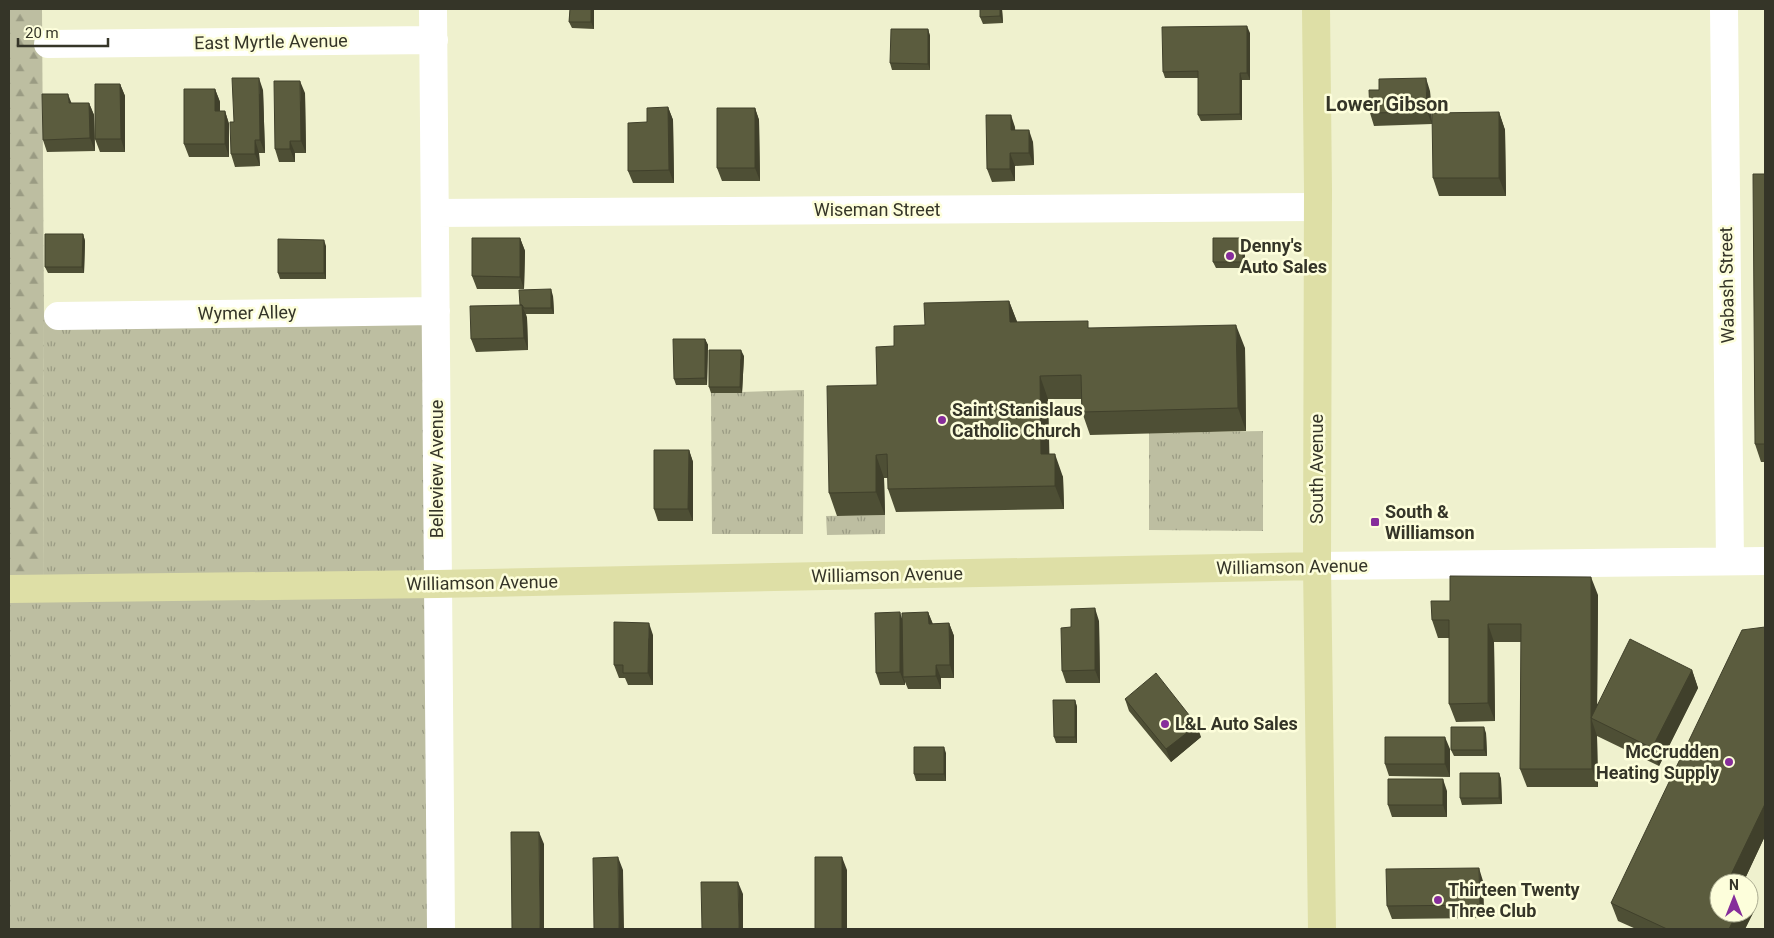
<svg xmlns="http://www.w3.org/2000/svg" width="1774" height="938" font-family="Roboto,sans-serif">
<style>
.grass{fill:url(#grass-tufts)}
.forest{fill:url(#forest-firs)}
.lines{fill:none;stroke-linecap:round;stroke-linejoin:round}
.minor{stroke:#fff;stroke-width:28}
.major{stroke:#dedfa6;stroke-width:28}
.wall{fill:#4e4f35}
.shaded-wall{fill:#40402b}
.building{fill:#5b5c3e;stroke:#40402b}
.poi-dot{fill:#862e9b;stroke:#fdfedb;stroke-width:2}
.labels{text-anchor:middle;stroke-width:5;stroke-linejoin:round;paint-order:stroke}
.street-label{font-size:18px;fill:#353528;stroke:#fdfedb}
.poi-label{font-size:18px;font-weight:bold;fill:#353528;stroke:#fdfedb;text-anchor:start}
.quarter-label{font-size:20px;font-weight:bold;fill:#353528;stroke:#fdfedb}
</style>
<defs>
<pattern id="grass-tufts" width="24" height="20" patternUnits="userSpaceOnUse" patternTransform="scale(1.25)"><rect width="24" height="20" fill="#bdbea1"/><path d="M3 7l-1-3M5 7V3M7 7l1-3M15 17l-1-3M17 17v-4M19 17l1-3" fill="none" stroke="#9a9b83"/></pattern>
<pattern id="forest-firs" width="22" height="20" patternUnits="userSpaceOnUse" patternTransform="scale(1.25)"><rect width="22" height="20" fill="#bdbea1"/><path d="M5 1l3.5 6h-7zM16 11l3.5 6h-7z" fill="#9a9b83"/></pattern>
</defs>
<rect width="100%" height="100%" fill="#eff1ce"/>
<path class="grass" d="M436 311 441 929H9V589H43L44 316Z
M804 390 803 534H712L711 393Z
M1263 431V531L1149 530V433Z
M885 515V534L827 535 826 516Z"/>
<path class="forest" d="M9 9H42L44 316 43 589H9Z"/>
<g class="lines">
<path class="minor" d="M433 9 441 929
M1724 9 1730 561
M48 44 434 40
M435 213 1318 207
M58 316 436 311
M1317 566 1765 561"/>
<path class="major" d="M1316 9 1318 191 1317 566 1322 929
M9 589 438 584 1317 566"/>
</g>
<path class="wall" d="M570 9H594V29L572 28 569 22Z
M980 9H1002L1003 23 983 24 980 17Z
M928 29 930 36V70H892L890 63Z
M1250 33V80H1242V120L1201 121 1198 115V78H1165L1163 72Z
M120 84 125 96V152H100L95 139Z
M215 89 220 102V111H225L229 124V157H189L184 144Z
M263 90 265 153H259L260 166 235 167 231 154 234 122Z
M1430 91 1432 124 1374 126 1370 113Z
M305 93 306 153H295V162H279L275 149Z
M72 103H89L94 115 95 151 47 152 43 140Z
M668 107 673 120 674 183H633L628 171Z
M755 108 759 120 760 181H722L717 168Z
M1499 112 1505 130 1506 196H1439L1433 178Z
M1015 127V130L1033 142 1034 165 1015 166V181L992 182 987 169Z
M1765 174V462H1761L1755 444Z
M83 234 85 241 84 273H48L45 267Z
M520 238 525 251 524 289H477L472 276Z
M1243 238 1245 245V268H1216L1213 262Z
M326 246V279H280L278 273Z
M553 296 554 314H526L527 318 528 350 476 352 471 339 520 305Z
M1009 301 1017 322 1091 328 1245 348 1246 431 1090 435 1082 412 1081 399H1048L1049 454 1063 477 1064 509 896 512 888 489V478H884L885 515 837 516 829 493 894 346 925 325Z
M705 339 708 345 707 385H676L674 379Z
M744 356 742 393H711L709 387Z
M689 450 693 462V521H658L654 509Z
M1598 595 1597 704 1692 670 1698 688 1659 766 1597 736 1598 787H1527L1520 769 1521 642H1494L1495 721 1456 722 1449 704V638H1438L1432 620Z
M928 612 933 624 949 623 954 636V678H941V689H908L905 682V685H880L876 673 902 619Z
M1099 621 1100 683H1066L1062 671Z
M1765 627V836L1743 883H1719L1749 913V898L1754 911 1745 929H1636L1618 921 1611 903Z
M653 635V685H628L625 678H619L614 665Z
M1125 699 1201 737 1171 762 1129 711Z
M1075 700 1077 707V743H1056L1054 737Z
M1486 733 1487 756H1454L1451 750Z
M1450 749V777L1389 776 1385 764Z
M946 753V781H916L914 774Z
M1499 773 1501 779 1502 804 1462 805 1460 798Z
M1447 791V817H1392L1388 805Z
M1483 881 1484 918 1392 919 1387 906Z"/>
<path class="shaded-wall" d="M591 9H594V29L591 22Z
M1000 9H1002L1003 23 1000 16Z
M1247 26 1250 33V80L1247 73Z
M928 29 930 36V70L928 64Z
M1240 73 1242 80V120L1240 114Z
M259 78 263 90 265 153 260 140Z
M1426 78 1430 91 1432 124 1427 112Z
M300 81 305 93 306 153 301 141Z
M120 84 125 96V152L121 139Z
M215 89 220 102V124L215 111Z
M68 94 73 107 69 103Z
M89 103 94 115 95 151 90 138Z
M668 107 673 120 674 183 669 170Z
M755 108 759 120 760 181 755 168Z
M225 111 229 124V157L225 144Z
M1499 112 1505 130 1506 196 1499 178Z
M1011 115 1015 127 1016 142 1011 130Z
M1029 130 1033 142 1034 165 1029 153Z
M255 140 259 153 260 166 255 154Z
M290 141 295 153V162L290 149Z
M1010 153 1015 166V181L1010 169Z
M83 234 85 241 84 273 82 267Z
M520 238 525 251 524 289 520 277Z
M1243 238 1245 245V268L1243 262Z
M324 240 326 246V279L324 273Z
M551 289 553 296 554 314 551 308Z
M1009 301 1018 324 1010 322Z
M522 305 527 318 528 350 524 338Z
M1236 325 1245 348 1246 431 1238 408Z
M705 339 708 345 707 385 705 378Z
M741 350 744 356 742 393 740 387Z
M1040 376 1048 399 1050 477 1041 454Z
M689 450 693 462V521L688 509Z
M1055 454 1063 477 1064 509 1055 486Z
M876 455 884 478 885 515 876 492Z
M1591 577 1598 595 1597 721 1591 718Z
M1095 608 1099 621 1100 683 1095 670Z
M900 612 904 625 903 677 905 682V685L900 672Z
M928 612 933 625 929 624Z
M649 623 653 635V685L648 673Z
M949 623 954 636V678L950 665Z
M1488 624 1494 642 1495 721 1488 703Z
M936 665 941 678V689L936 676Z
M1692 670 1698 688 1659 766 1652 748Z
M1075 700 1077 707V743L1075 737Z
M1591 718 1597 736 1598 787 1592 769Z
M1197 725 1201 737 1171 762 1166 749Z
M1484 727 1486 733 1487 756 1484 750Z
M1445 737 1450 749V777L1445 764Z
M944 747 946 753V781L944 774Z
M1499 773 1501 779 1502 804 1499 798Z
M1443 779 1447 791V817L1443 805Z
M1765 804V836L1743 883H1727Z
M539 832 544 844V929H540Z
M618 857 623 870 624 929H619Z
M842 857 847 870V929H842Z
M1479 868 1483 881 1484 918 1480 905Z
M738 882 743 894V929H739Z
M1749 898 1754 911 1745 929H1729L1737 913H1749Z"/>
<path class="building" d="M570 9H591V22H569Z
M980 9H1000V16L980 17Z
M1247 26V73H1240V114L1198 115V71L1163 72 1162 27Z
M891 29H928V64L890 63Z
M232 78H259L260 140H255V154H231L230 122H234Z
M1426 78 1427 112 1370 113 1369 90H1379V79Z
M274 81H300L301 141H290V149H275Z
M95 84H120L121 139H95Z
M184 89H215V111H225V144H184Z
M42 94H68L69 103H89L90 138 43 140Z
M668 107 669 170 628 171V123L647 122V108Z
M717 108H755V168H717Z
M1499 112V178H1433L1432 113Z
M986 115H1011V130H1029V153H1010V169H987Z
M1753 174H1765V444H1755Z
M45 234H83L82 267H45Z
M472 238H520V277L472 276Z
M1213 238H1243V262H1213Z
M278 239 324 240V273H278Z
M551 289V308H524L522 305H520L519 290Z
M1009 301 1010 322 1088 321V328L1236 325 1238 408 1082 412 1081 375 1040 376 1041 454H1055V486L888 489 887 454 876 455V492L829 493 827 386 877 385 876 347 894 346V326L925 325 924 303Z
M522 305 524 338 471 339 470 306Z
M673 339H705V378L674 379Z
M709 350H741L740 387H709Z
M654 450H689L688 509H654Z
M1450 576 1591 577V718L1630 639 1692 670 1652 748 1591 718 1592 769H1520L1521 624H1488V703L1449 704V620H1432L1431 601H1450Z
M1095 608V670L1062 671 1061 628 1071 627V609Z
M900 612V672L876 673 875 613Z
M928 612 929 624 949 623 950 665H936V676L903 677 902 613Z
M614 622 649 623 648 673H623V665H614Z
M1765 627V804L1727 883H1719V913H1737L1729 929H1667L1611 903 1742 630Z
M1156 673 1197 725 1166 749 1125 699Z
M1053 700H1075V737H1054Z
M1451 727H1484V750H1451Z
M1385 737H1445V764H1385Z
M914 747H944V774H914Z
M1460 773H1499V798H1460Z
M1388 779H1443V805H1388Z
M511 832H539L540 929H512Z
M618 857 619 929H594L593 858Z
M815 857H842V929H815Z
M1479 868 1480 905 1387 906 1386 869Z
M701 882H738L739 929H702Z"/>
<g class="poi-dot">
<circle cx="1230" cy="256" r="5"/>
<circle cx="942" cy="420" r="5"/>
<rect x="1370" y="517" width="10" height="10" rx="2.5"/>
<circle cx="1165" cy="724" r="5"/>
<circle cx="1729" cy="762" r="5"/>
<circle cx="1438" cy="900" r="5"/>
</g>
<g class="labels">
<g class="street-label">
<text transform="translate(271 42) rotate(-1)" y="6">East Myrtle Avenue</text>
<text x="877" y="216">Wiseman Street</text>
<text transform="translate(1727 285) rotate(-91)" y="6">Wabash Street</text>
<text transform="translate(247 313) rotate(-1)" y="6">Wymer Alley</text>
<text transform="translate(437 469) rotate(-90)" y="6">Belleview Avenue</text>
<text transform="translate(1317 469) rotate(-90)" y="6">South Avenue</text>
<text transform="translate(1292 567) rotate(-1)" y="6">Williamson Avenue</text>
<text transform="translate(887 575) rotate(-1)" y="6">Williamson Avenue</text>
<text transform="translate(482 583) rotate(-1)" y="6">Williamson Avenue</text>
</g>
<g class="poi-label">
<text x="1240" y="252">Denny's<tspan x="1240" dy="21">Auto Sales</tspan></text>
<text x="952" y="416">Saint Stanislaus<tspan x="952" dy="21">Catholic Church</tspan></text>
<text x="1385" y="518">South &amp;<tspan x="1385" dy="21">Williamson</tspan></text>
<text x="1175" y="730">L&amp;L Auto Sales</text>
<text x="1719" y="758" text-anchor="end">McCrudden<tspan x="1719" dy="21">Heating Supply</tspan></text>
<text x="1448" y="896">Thirteen Twenty<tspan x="1448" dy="21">Three Club</tspan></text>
</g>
<g class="quarter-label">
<text x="1387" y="111">Lower Gibson</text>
</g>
</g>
<rect width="1774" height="938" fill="none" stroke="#353528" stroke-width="20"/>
<g transform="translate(1734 898)"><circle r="24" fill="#fdfedb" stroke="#adae93"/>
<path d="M0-4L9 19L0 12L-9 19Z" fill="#862e9b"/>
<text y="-8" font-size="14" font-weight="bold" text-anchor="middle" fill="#353528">N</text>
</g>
<path d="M18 38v8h90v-8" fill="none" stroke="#353528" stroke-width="2.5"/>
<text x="25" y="38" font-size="15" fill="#353528" stroke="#fdfedb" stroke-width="4" paint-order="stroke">20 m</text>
</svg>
